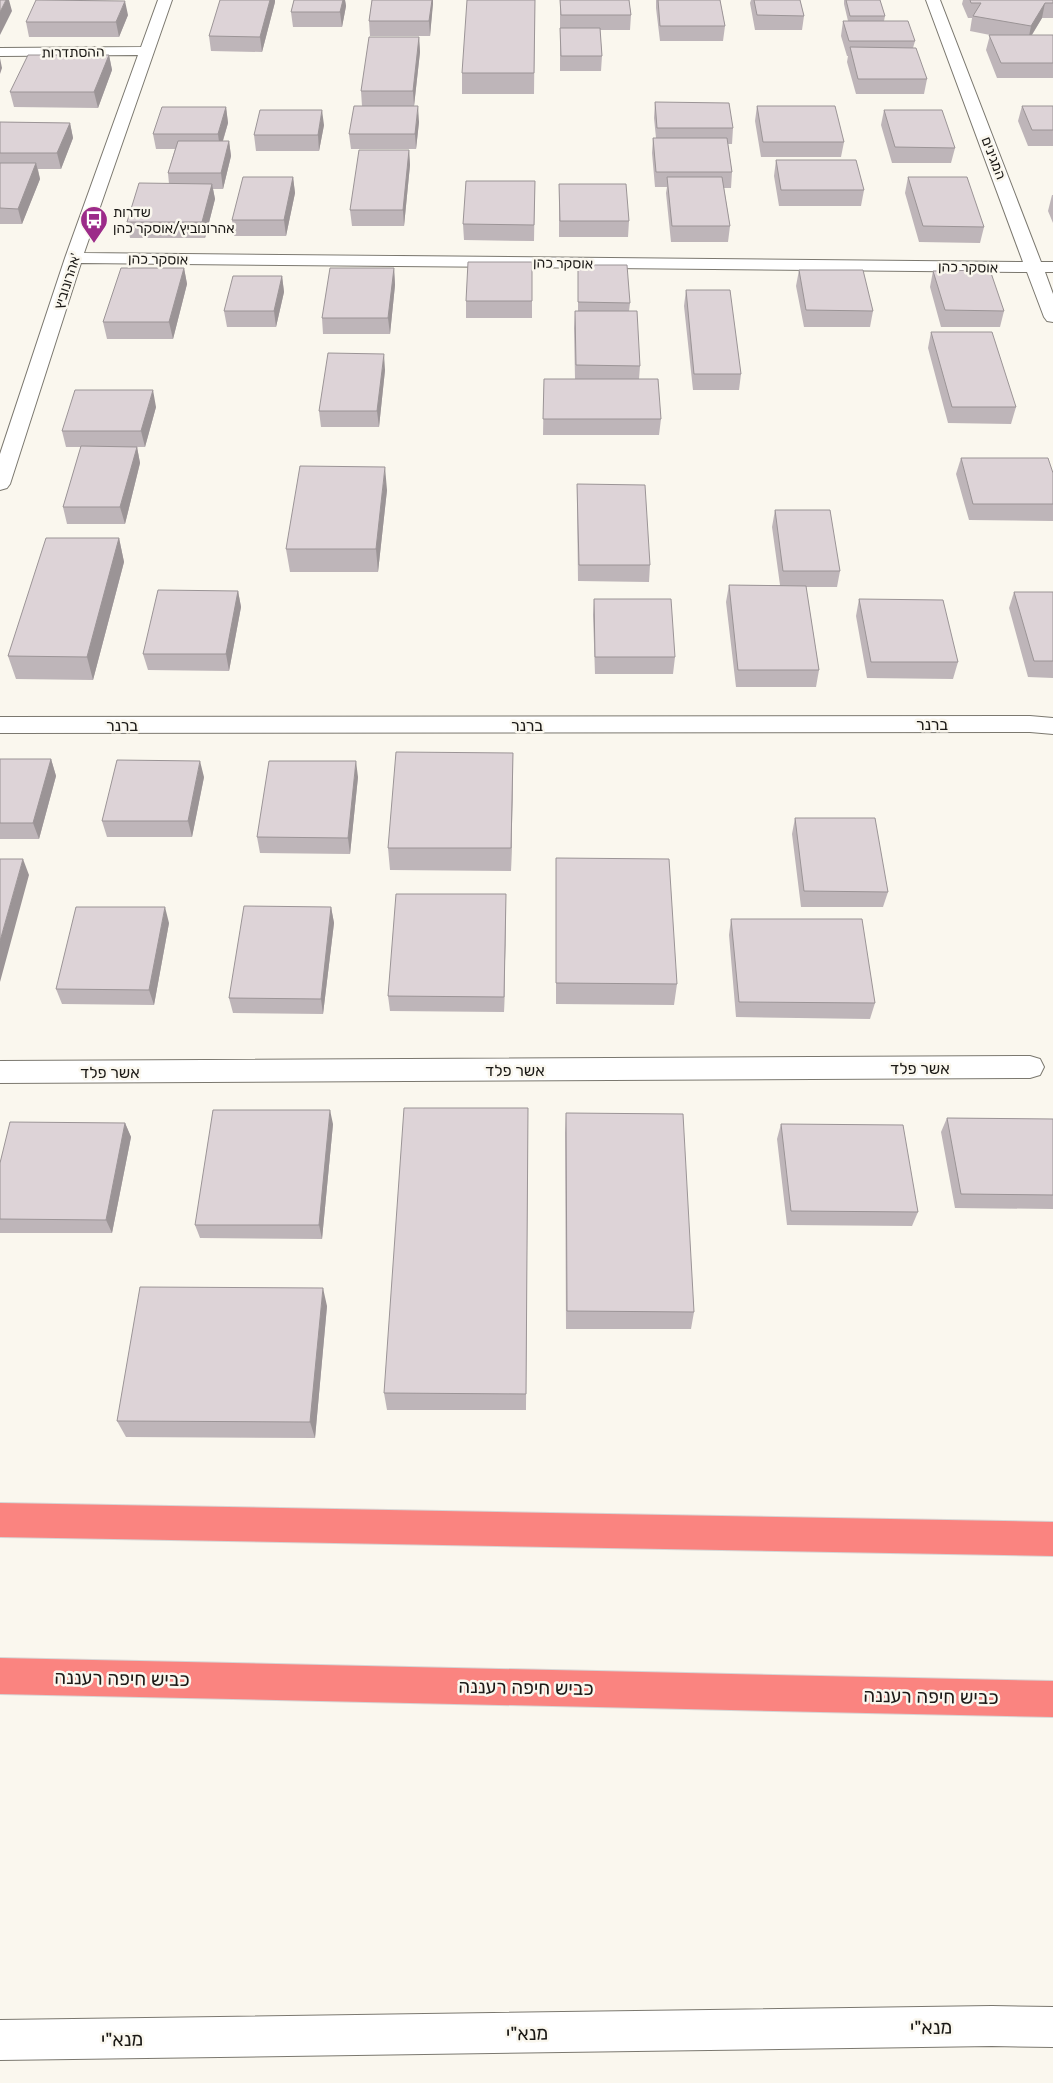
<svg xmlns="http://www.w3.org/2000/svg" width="1053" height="2083" font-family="Rubik,Heebo,sans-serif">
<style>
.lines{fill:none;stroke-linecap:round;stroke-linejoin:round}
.street-casing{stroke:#7b786f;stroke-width:2}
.highway-casing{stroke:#d6d6d5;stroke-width:2}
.street{fill:#fff;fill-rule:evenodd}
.highway{fill:#fa8480;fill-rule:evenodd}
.wall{fill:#beb5b9}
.shaded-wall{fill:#9b9496}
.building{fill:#ddd3d7;stroke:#9b9496}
.labels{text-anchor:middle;stroke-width:5;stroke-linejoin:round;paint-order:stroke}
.far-street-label{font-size:14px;fill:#1b1916;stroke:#faf7ee}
.far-poi-label{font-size:14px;fill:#1b1916;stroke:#faf7ee;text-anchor:start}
.street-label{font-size:16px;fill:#1b1916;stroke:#faf7ee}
.near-street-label{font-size:19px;fill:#1b1916;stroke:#faf7ee}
</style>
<rect width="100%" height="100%" fill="#faf7ee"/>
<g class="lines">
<defs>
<path id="street" d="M158 0H172L84 253 1023 262 926 0H940L1041 262H1053V272H1045L1053 294V322L1047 321 1044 317 1027 272 81 263 10 484 7 488 0 490V454L65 258 138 55 0 56V48L141 47Z
M1030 716 1053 718V734L1030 732 0 733V717Z
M1030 1056 1040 1059 1044 1067 1040 1075 1030 1078 0 1083V1061Z
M992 2006 1053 2007V2047L992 2046 0 2060V2020Z"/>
<path id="highway" d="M0 1503 1053 1522V1556L0 1537Z
M0 1658 1053 1681V1717L0 1694Z"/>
</defs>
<use href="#street" class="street-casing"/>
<use href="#highway" class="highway-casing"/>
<use href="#street" class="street"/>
<use href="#highway" class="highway"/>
</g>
<path class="wall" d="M294 0H345L346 6 342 27H293L291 12Z
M372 0H433L430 36H370L369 21Z
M535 0 534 94H462V73Z
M560 0H629L631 15 630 30H600L602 56 601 71H560Z
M656 0H720L725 26 723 41H660L656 8Z
M751 0H800L804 16 802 30H755L750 3Z
M844 0H880L885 16 884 21 915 41 913 48 927 79 924 94H856L847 62 848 56H847L841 36 843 21H848L844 4Z
M963 0H1053V18H1042L1032 35H1053V78H997L986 50 990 35 970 31 972 18H968L962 4Z
M275 2 262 52 211 51 209 36Z
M128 15 119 37H29L26 22Z
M419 37 420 52 414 106H362L361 91Z
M109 55 112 70 98 108 14 107 10 92Z
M655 102 733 128 732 144H728L732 172 731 188H724L730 226 728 242H671L666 193 667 187H655L652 153 653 138H656L654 118Z
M757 106 844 142 841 157H761L755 121Z
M1022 106H1053V146H1028L1018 121Z
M226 107 228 123 223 141H229L231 156 223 189H213L215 199 205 238H130L127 222 169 184 168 173 175 149H156L153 134Z
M884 110 955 148 951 163H892L881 125Z
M0 122 70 123 73 138 61 169H38L40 179 22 224H0Z
M419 122 416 149H351L349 134Z
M324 125 319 151H256L254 135Z
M409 150 410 165 404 226H352L350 210Z
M776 160 864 190 861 206H779L774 176Z
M293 177 295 193 286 236H234L232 220Z
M908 177 984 227 980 243 919 242 905 193Z
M535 181 534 241 464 240 463 224Z
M559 184 629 221 628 237H559Z
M1052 195H1053V223L1048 211Z
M532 262V318H466V301Z
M578 265 630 303 629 311 640 366 639 379 661 419 659 435H543L544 379H575L574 328 575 311H578Z
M184 268 187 284 173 339H107L103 322Z
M394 268 395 285 390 334H323L322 318Z
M799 270 873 311 870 327H804L796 286Z
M933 271 1004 311 1000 327H941L930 287Z
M282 276 284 292 276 327H227L224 311Z
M686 290 741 374 739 390H693L684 306Z
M931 332 1016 407 1011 424 948 423 928 348Z
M385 370 379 427H321L319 411Z
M156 407 145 447H137L140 463 125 524H67L63 507 81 447H66L62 431Z
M961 458 1053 473V521L969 520 956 474Z
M577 484 650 565 649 582 578 581 577 501Z
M387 490 378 572H290L286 549Z
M775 510 840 571 837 587H806L819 670 816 687H736L726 602 729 585H780L772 527Z
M119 538 124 562 93 680 16 679 8 656Z
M238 591 241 607 229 671 148 670 143 654Z
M1014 592H1053V678L1028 677 1009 608Z
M594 599 675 657 673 674H595L593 615Z
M859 599 958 662 953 679 867 678 856 616Z
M513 753 511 871 390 870 388 848Z
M0 759H51L56 776 39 839H0Z
M204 777 192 837H107L102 821Z
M358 777 350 854 260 853 257 837Z
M795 818 888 892 883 907H801L792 834Z
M556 858 677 984 674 1005 556 1004Z
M331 907 334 923 323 1014 233 1013 229 998Z
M506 910 504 1012 390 1011 388 996Z
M731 919 875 1003 870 1019 736 1017 729 935Z
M169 923 154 1005 62 1004 56 989Z
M528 1108 526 1410H387L384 1393Z
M566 1113 694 1312 691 1329H566L565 1133Z
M947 1118 1053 1119V1209L955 1208 941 1132Z
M125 1123 131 1137 112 1233H0V1163Z
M333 1124 322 1239 200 1238 195 1225Z
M781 1124 918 1212 912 1226 787 1225 777 1139Z
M327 1306 315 1438 126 1437 117 1421Z"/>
<path class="shaded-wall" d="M6 0H9L12 11 0 35V12Z
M270 0H275V2L262 52 260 37Z
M343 0H345L346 6 342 27 340 12Z
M432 0H433V4L430 36 429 21Z
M125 1 128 15 119 37 116 22Z
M1045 3 1042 18 1028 41 1031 26Z
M419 37 420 52 414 106 413 91Z
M109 55 112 70 98 108 94 92Z
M0 58 2 68 0 74Z
M418 106 419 122 416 149 415 134Z
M226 107 228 123 220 150 218 134Z
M322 110 324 125 319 151 318 135Z
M70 123 73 138 61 169 57 153Z
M229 141 231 156 223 189 221 173Z
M409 150 410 165 404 226 403 210Z
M36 163 40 179 22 224 18 209Z
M293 177 295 193 286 236 284 220Z
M212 184 215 199 205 238 202 222Z
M184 268 187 284 173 339 169 322Z
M394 268 395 285 390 334 388 318Z
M282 276 284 292 276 327 274 311Z
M384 354 385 370 379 427 377 411Z
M153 390 156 407 145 447 141 431Z
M137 447 140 463 125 524 120 507Z
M385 467 387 490 378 572 376 549Z
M119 538 124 562 93 680 87 657Z
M238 591 241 607 229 671 226 654Z
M513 753V776L511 871V848Z
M51 759 56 776 39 839 33 823Z
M200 761 204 777 192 837 188 821Z
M356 761 358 777 350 854 348 838Z
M23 859 29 875 0 982V941Z
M506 894V910L504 1012V997Z
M165 907 169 923 154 1005 149 990Z
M331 907 334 923 323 1014 321 999Z
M330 1110 333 1124 322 1239 319 1225Z
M125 1123 131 1137 112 1233 106 1220Z
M323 1288 327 1306 315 1438 310 1422Z"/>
<path class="building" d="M0 0H6L0 12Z
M36 0 125 1 116 22H26Z
M220 0H270L260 37 209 36Z
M294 0H343L340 12H291Z
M372 0H432L429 21H369Z
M467 0H535L534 73H462Z
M560 0H629L631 15H561Z
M658 0H720L725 26H660Z
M754 0H800L804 16 757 15Z
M846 0H880L885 16H850Z
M970 0H1053V3H1045L1031 26 973 16 981 3H971Z
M843 21H908L915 41H849Z
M560 28H600L602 56H561Z
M989 35H1053V63H1001Z
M369 37H419L413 91H361Z
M850 47 916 48 927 79H858Z
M28 55H109L94 92H10Z
M655 102 729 103 733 128H657Z
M354 106H418L415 134H349Z
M757 106H835L844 142H763Z
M1022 106H1053V130H1032Z
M162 107H226L218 134H153Z
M260 110H322L318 135H254Z
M884 110H942L955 148 895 147Z
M0 122 70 123 57 153H0Z
M653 138H727L732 172H656Z
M178 141H229L221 173H168Z
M359 150H409L403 210H350Z
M776 160H856L864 190H781Z
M0 163H36L18 209 0 208Z
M243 177H293L284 220H232Z
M667 177H722L730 226H672Z
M908 177H967L984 227 923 226Z
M466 181H535L534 225 463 224Z
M139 183 212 184 202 222H127Z
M559 184H626L629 221H560Z
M468 262H532V301H466Z
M578 265H627L630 303 578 302Z
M121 268H184L169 322H103Z
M330 268H394L388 318H322Z
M799 270H863L873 311 806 310Z
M990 270 1004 311 945 310 933 271Z
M233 276H282L274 311H224Z
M686 290H730L741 374H694Z
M575 311H637L640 366 576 365Z
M931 332H992L1016 407H952Z
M328 353 384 354 377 411H319Z
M544 379H658L661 419H543Z
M75 390H153L141 431H62Z
M81 446 137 447 120 507H63Z
M961 458H1048L1053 473V504H973Z
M300 466 385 467 376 549H286Z
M577 484 645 485 650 565H579Z
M775 510H830L840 571H783Z
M46 538H119L87 657 8 656Z
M729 585 806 586 819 670H738Z
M158 590 238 591 226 654H143Z
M1014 592H1053V661H1034Z
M594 599H671L675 657H595Z
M859 599 943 600 958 662H871Z
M396 752 513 753 511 848H388Z
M0 759H51L33 823H0Z
M117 760 200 761 188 821H102Z
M269 761H356L348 838 257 837Z
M795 818H875L888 892 804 891Z
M556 858 669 859 677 984 556 983Z
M0 859H23L0 941Z
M396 894H506L504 997 388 996Z
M244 906 331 907 321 999 229 998Z
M76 907H165L149 990 56 989Z
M731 919H862L875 1003 739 1002Z
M404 1108H528L526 1394 384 1393Z
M213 1110H330L319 1225H195Z
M566 1113 683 1114 694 1312 567 1311Z
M947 1118 1053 1119V1195L961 1194Z
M10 1122 125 1123 106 1220 0 1219V1163Z
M781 1124 903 1125 918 1212 791 1211Z
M140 1287 323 1288 310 1422 117 1421Z"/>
<defs>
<symbol id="bus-pin" viewBox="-11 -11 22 30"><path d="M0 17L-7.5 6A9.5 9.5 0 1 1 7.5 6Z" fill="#9c2b89" stroke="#faf7ee"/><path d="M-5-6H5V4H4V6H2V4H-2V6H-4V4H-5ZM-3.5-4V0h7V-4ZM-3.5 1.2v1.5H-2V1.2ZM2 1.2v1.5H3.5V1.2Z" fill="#fff"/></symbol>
</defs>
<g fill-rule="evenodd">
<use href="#bus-pin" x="78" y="204" width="32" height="43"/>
</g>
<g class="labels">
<g class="far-street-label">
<text transform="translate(73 52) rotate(-1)" y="5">ההסתדרות</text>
<text transform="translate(994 158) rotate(69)" y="5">המגינים</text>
<text transform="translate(158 259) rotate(1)" y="5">אוסקר כהן</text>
<text transform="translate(563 263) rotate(1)" y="5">אוסקר כהן</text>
<text transform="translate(968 267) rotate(1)" y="5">אוסקר כהן</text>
<text transform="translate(67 281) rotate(-72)" y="5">אהרונוביץ'</text>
</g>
<g class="far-poi-label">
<text x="113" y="217">שדרות<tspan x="113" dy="16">אהרונוביץ/אוסקר כהן</tspan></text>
</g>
<g class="street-label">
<text x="932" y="730">ברנר</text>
<text x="122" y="731">ברנר</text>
<text x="527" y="731">ברנר</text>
<text x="920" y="1074">אשר פלד</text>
<text x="515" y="1076">אשר פלד</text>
<text x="110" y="1078">אשר פלד</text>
</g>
<g class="near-street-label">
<text transform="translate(122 1678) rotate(1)" y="7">כביש חיפה רעננה</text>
<text transform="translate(526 1687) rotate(1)" y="7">כביש חיפה רעננה</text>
<text transform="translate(931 1696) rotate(1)" y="7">כביש חיפה רעננה</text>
<text transform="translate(931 2027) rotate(-1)" y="7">מנא"י</text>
<text transform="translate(527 2033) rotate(-1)" y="7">מנא"י</text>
<text transform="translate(122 2039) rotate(-1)" y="7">מנא"י</text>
</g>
</g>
</svg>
